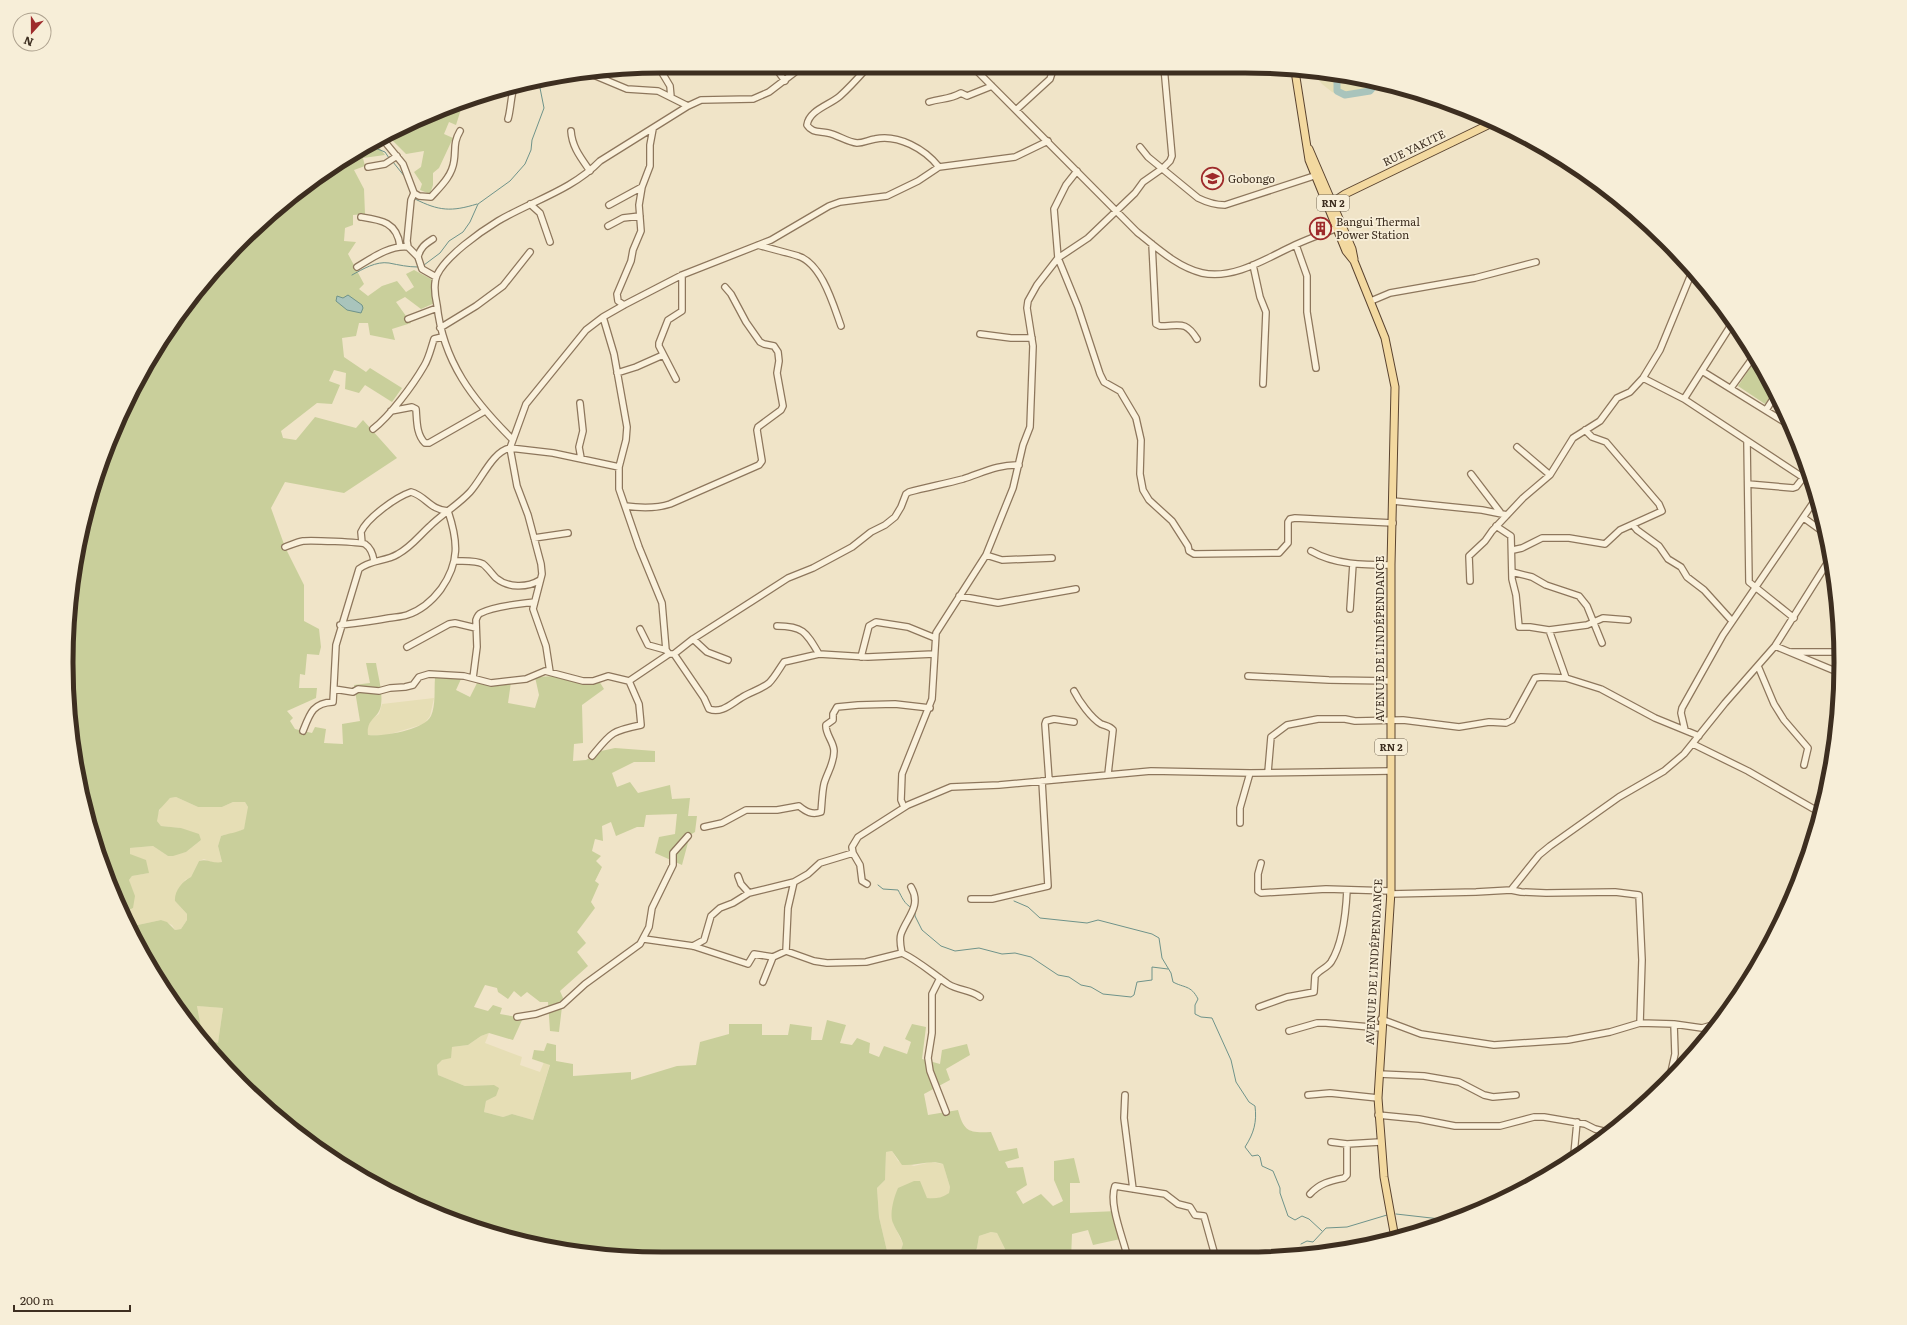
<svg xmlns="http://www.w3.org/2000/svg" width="1907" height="1325" font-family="Literata,serif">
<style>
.farmland{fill:#e6deb5}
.green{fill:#c9cf9b;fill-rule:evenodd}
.water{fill:#a9c4bc;stroke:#6f938a}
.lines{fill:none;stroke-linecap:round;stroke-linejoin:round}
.stream{stroke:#6f938a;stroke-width:1}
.river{stroke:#a9c4bc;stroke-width:7}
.minor-casing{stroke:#8d765c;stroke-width:8}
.major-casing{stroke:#5b4430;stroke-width:9}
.minor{stroke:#faf1dc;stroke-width:5.5}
.major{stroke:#f3d9a0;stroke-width:7}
.labels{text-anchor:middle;stroke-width:3.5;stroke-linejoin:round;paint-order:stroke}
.shield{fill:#f7eed8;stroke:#756857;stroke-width:1}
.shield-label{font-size:10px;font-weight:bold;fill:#3d2e20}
.street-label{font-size:11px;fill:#3d2e20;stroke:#f7eed8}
.poi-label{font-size:11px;fill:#3d2e20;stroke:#f7eed8;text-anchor:start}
.rim{fill:none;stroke:#3d2e20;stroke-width:5}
</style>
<rect width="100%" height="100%" fill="#f0e4c8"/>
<path class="farmland" d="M1313 73 1361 77 1369 80V83L1367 89 1361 95 1350 97 1343 96 1332 92 1322 84Z
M434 698 430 716 424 724 387 735H368L367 729 370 720 379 714 382 704Z
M176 797 198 807H222L233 802H245L248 807V812L244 829 233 834H227L221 836 218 846 222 862 216 864 204 859 199 861 191 877 185 880 175 901 187 914V920L181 929 175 930 172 925 161 920 133 926 124 919 123 913 133 908V891L130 886 129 880 132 876 149 873 130 854V848L153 846 168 856 186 852 201 840 181 828 161 826 157 821V816L162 805 170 798Z
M197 1006 223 1008 218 1043 203 1038Z
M489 1033 485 1043 522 1057 520 1065 540 1072 544 1062 550 1064 533 1120 512 1114 503 1117 484 1112 486 1101 496 1096 494 1085 465 1086 438 1075 437 1065 452 1047 468 1045 481 1036Z
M892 1151 898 1161 914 1166 931 1162 943 1164 950 1187 949 1193 944 1197 932 1199 927 1198 923 1193 893 1223 903 1244 901 1250 887 1251 879 1217 877 1188 885 1180 886 1152Z
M991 1232 997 1233 1005 1249 1002 1254 994 1255V1259H973L977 1248 979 1236Z
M915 1250 921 1259H904L910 1251Z"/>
<path class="green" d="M470 100 468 106H462L456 125 449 122 444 134 453 138 439 168 433 173V185L430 194 420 190 422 184 414 172 421 167 424 151 406 154 388 136 434 111Z
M376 143 385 155 363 158 365 166 354 170 364 189 365 214 353 215V225L345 228 344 241 356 242 348 254 364 284 359 289 368 296 382 286 397 281 406 292 414 287 406 274 414 270 433 280 437 302 421 309 405 297 396 302 411 323 392 329 395 340 370 335 368 323H359L356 336 342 338 344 357 366 372 370 368 402 388 392 402 365 385 359 393 345 389 346 373 334 370 329 381 340 385 332 404 317 403 281 431 283 438 296 440 315 417 356 428 363 420 397 458 344 493 285 482 271 508 285 547 304 585V621L319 629 321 647 319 655 307 654 305 675 300 674 299 688H317L316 698 287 711 293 718 290 721 295 729 312 733 315 727 326 729 324 743 343 744 342 724 360 721 354 685 370 683 366 663H376C378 676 383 692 381 705 379 719 366 718 368 735 383 737 424 730 431 716 436 705 434 690 435 678L461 679 456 690 470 697 478 681 511 682 508 703 535 708 539 695 535 677 556 676 599 681 604 689 582 705 583 743 574 744 573 761 586 760 601 751 615 748 655 751V762H634L612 773 617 787 630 782 638 793 670 785 672 799 690 798 688 816H697L695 832 690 835 682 865 655 853 659 837 675 834 677 814 646 815 644 827H637L616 836 611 822 602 826 603 841 595 839 592 851 601 856 596 861 602 867 595 881 599 884 591 902 595 908 577 932 586 943 577 952 588 966 560 991 563 998 559 1032 550 1031 548 1002H540L527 992 521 997 514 991 508 999 498 992 497 988 485 985 474 1007 488 1011 493 1005 502 1008 500 1014 523 1018 513 1040 489 1033 481 1036 468 1045 452 1047 451 1058 442 1060 437 1065 438 1075 465 1086 494 1085 499 1088 496 1096 486 1101 484 1112 503 1117 512 1114 533 1120 550 1065 532 1059 534 1050 544 1051 547 1043 556 1045V1061L573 1064V1076L631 1072V1080L677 1066 696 1065 700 1042 729 1034V1024H762V1035H788L790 1024 812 1027 811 1040H822L827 1020 846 1025 840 1043 852 1045 857 1038 870 1043 869 1053 879 1057 884 1046 907 1054 911 1042 905 1039 912 1024 926 1027 922 1059 940 1064 942 1050 967 1044 970 1055 946 1069 950 1080 924 1094 928 1115 958 1110C964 1132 969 1133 991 1132L999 1151 1017 1148 1019 1158 1005 1162 1008 1168 1023 1167 1027 1185 1016 1192 1023 1204 1041 1194 1053 1206 1063 1201 1054 1180V1161L1074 1158 1080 1183H1070V1213L1118 1211 1125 1238 1093 1245 1088 1230 1072 1234 1071 1259H994V1255L1002 1254 1005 1249 997 1233 991 1232 979 1236 977 1248 972 1259H921L915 1250 910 1251 904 1259H663L546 1247 434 1214 331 1158 241 1084 167 994 124 919 133 926 161 920 167 922 175 930 181 929 187 920V914L175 901C174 892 182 881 191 877L199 861C207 858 213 864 222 862L218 846 221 836C229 833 236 833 244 829L248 807 245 802H233L222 807H198L176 797 170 798 159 810 157 821 161 826 181 828 199 834 201 840 186 852 173 856H168L153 846 130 848V854L146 860 149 873 132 876 129 880 135 896 133 908 123 913 124 918 98 854 77 779 67 701 71 585 86 508 112 434 146 364 214 269 269 214 331 166ZM197 1006 223 1008 218 1043 203 1038ZM892 1151 902 1165C916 1166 931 1159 943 1164L950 1187 949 1193C942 1198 935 1199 927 1198L920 1181H914L898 1188C894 1197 889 1214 893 1223 896 1231 901 1236 903 1244L901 1250 887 1251 879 1217 877 1188 885 1180 886 1152Z
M1756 359 1773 392 1765 404 1738 386Z"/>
<path class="water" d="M348 295 362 305 363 308 361 313 347 310 336 301 337 296 343 298Z"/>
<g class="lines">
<path class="stream" d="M370 146 385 152 389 158
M393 162 405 177 411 194
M415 199C439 211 451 212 477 204
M424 265 440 253 449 241 463 232 470 222 478 204 510 181 525 164 531 150 532 140 544 108 540 88 542 80
M352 275C363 269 376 261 389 263 399 265 408 267 418 267
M878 885 883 889 898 890C902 897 904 904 912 908
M1014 901 1028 907 1040 918 1087 923 1098 920 1152 934 1159 938 1162 958 1171 973 1173 982C1184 988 1191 985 1198 999L1195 1005V1014L1201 1017 1212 1018 1231 1060 1236 1082 1249 1102 1255 1106C1257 1122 1254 1133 1245 1147L1252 1156 1258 1155 1260 1157 1262 1166 1273 1171 1280 1188V1193L1288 1216 1295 1220 1302 1216 1309 1219 1322 1231
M915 912V916L922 930 941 946 955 951 979 948 1002 954 1015 953 1031 957 1058 975 1069 977 1081 985 1091 987 1103 994 1131 997 1134 995 1137 982 1152 980V967L1168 969
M1396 1214 1449 1220 1458 1218
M1301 1244 1307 1241 1313 1242 1326 1228 1347 1227 1387 1215"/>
<path class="river" d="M1337 75V91L1345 95 1370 91 1376 84 1375 81"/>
<defs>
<path id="minor" d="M974 68 1137 232C1156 247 1177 267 1202 273 1234 280 1267 258 1295 245 1310 238 1325 233 1340 227
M866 69C858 78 849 88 840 96 830 105 809 110 807 125 812 133 819 131 828 133 838 135 847 142 857 143 864 143 868 140 875 139 898 134 925 149 939 167
M1245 69 1253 67
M777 70 785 81
M584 71 627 89 658 91 688 106
M661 71 670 86 671 97
M929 102C941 98 949 100 961 93L967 96 992 86
M1016 110 1050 79 1052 73 1050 68
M508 119C511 109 511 92 515 85
M571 131C572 147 581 158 590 171
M384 138 385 142 403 164 414 193 419 196 431 197C441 186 452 176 454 161 456 148 453 143 460 131
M1140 147 1148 157 1198 198C1208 203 1215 205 1225 205L1314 176
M368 167 385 164 397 156
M1077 171 1066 185 1054 209 1058 258 1078 307 1100 374 1104 382 1120 391 1136 418 1141 440 1140 474 1143 490 1149 500 1172 521 1188 546 1189 551 1194 554 1279 553 1288 543V522L1290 519 1295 518 1393 523
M530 204 540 213 550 242
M609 205 642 187
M361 217C381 220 397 222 400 246
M608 226 623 218 640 216
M1152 244 1156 324 1160 326C1180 326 1185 320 1197 339
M758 245C771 249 785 252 798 256 822 264 833 304 841 326
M1296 245 1307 276V312L1316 368
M408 247 407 241 411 200 414 193
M418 257C420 248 425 244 433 239
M1253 265 1260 297 1266 312 1263 384
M357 267C372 258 390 245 408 247L418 257 422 269 436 277
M1371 301 1390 293 1475 278 1536 262
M624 305 618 301 617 294 631 261 633 250 641 231 639 205 642 187 650 166V145L653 129
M603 317 614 354 627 427 626 440 619 467V489L639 547 662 603 666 650 669 654
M408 319 437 308
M440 328 476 306 503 286 530 252
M980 334 1011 338H1032
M1702 371 1791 426
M617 373 636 367 663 355
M1643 378 1684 399 1810 482
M676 379 659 346V343L668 320 682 311V275
M1731 388 1754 356
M1684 399 1733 322
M580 403 583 431 579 447 581 458
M1766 410 1775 396
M391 411 412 407 416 409C417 420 416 434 425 443H429L485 411
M373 429C390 416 413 385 424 366 429 358 431 348 434 339L442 337
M512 439C473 400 443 362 437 305 435 296 433 284 437 275 446 256 480 232 498 221 532 201 572 190 600 161L688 106 701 100 753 99 769 92 799 69
M1747 441 1749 582 1794 618
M1517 447 1550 475
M1471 474 1500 512
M1748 484 1793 488 1796 487 1803 478
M1393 501 1482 510 1507 515
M625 506C640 508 655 509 670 504L759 465 762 461 757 430 758 427 781 410 783 406 777 373 779 361 778 352 774 346 764 344 760 342 746 322 731 294 725 287
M1804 518 1826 534
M1633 525 1637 530 1659 546 1668 559 1681 567 1687 577 1704 590 1732 621
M1496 526 1511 536 1512 579 1516 595 1519 627H1530L1549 630 1587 625 1603 618 1628 620
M534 538 568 533
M285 547C291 545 297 542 303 541 310 540 361 542 365 544 371 548 373 554 374 561
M1513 550 1522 548 1542 538H1569L1605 544 1620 530 1662 511 1659 504 1606 442 1592 437 1585 430
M1311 551C1335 565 1364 565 1391 565
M986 555 1002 560 1052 558
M455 561C464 561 476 560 483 564 488 568 492 574 496 578 508 588 527 588 540 580
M1512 572 1532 577 1546 585 1579 596 1587 606 1602 643
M1470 581 1469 556 1485 541 1492 531 1523 498 1550 475 1573 438 1600 421 1617 398 1630 392 1643 378 1660 350 1692 272
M959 596 998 603 1076 589
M1350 609 1353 564
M340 625C357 623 373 621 389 618 395 617 401 617 407 615 422 610 432 601 441 589 460 562 458 541 448 511 430 510 426 496 411 492 396 497 367 518 361 532L362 543
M777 626C803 626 806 632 819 654
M640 629 648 645 666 650
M1549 630 1566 678
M693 639 707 652 728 660
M1775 646 1840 673
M407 647 449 624 455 623 476 628
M1792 652H1840
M674 654 704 698 709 709C721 714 731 704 741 698 750 692 760 690 769 683 775 677 779 669 784 662L819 654 868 657 934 654
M861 657 869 626 876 622 908 627 935 638
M1758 666 1774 704 1784 720 1808 748 1804 765
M550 672 546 646 533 609 542 574 541 564 528 515 517 486 510 448 526 404 586 330 603 317 624 305 682 275 771 240 829 206 840 202 887 196 918 181 939 167 1015 157 1048 141
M1248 676 1329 680 1391 681
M473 678 477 647 476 620C477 617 478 614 481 613 494 606 519 604 534 602
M334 689 353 692 358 689 379 691 390 688 405 687 413 685 419 677 429 674 464 676 491 683 526 679 545 671 583 681H593L608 676 629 681 669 654H674L693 639 788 578 813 568 852 547 871 532 885 525 895 517 901 507 906 494 909 492C927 487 945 484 963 479 982 473 999 464 1019 465
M1074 691C1079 701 1091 718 1101 724 1106 726 1110 726 1113 730L1108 774
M1685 730 1681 713 1682 708 1723 635 1815 500
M303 731C310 713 313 703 333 702L336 645 359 569C372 559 385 562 398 554 411 547 419 536 430 526 442 514 458 505 470 492 482 479 492 452 510 448L553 453 619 467
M1693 744 1748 771 1819 812
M592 756C611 733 611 731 641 725L639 704 629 681
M1268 772 1271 737 1287 725 1318 719H1345L1355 721 1403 720 1459 727 1489 722 1506 723 1512 720 1535 678 1541 677 1566 678 1601 689 1655 718 1699 736
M1049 780 1045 724 1046 721 1054 719 1074 722
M904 807 901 800 902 774 932 699 936 633 986 555 1013 488 1023 445 1030 427 1033 346 1027 308 1028 301 1037 285 1058 258 1088 238 1135 193 1143 182 1163 168 1170 161 1172 156 1164 67
M1240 823V808L1250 773
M704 827 722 823 746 810H777L799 806C806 812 812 815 821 812 822 803 822 793 824 784 827 773 834 764 834 751 834 742 825 734 826 725L833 720V714L837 707 858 705 895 704 930 708
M853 853 860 865 862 881 867 884
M1261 863 1258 874V891L1261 893 1326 889 1391 891
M738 876 741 884 749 893
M1511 890 1539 855 1550 846 1619 797 1664 771 1684 754 1725 703 1775 646 1831 557
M1390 894 1476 892 1511 890 1521 892 1546 893 1615 892 1639 895 1642 960 1640 1023
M971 899H992L1048 886 1042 781
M644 939 693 946 748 964 754 954 773 957
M693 946 704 940 711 916 720 908 733 903 749 893 794 882
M786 951 788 908 794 882 808 874 820 863 853 853 852 847 858 837 908 805 951 787 999 785 1151 771 1250 773 1391 771
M902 953C901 948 899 940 901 934 907 917 922 906 911 887
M940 978 932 994V1033L928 1058 930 1071 946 1112
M763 982 773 957 786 951 814 961 827 963 866 962 902 953C919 961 933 974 948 984 959 991 970 989 980 997
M1259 1007 1287 997 1314 992 1315 976C1319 970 1327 968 1331 962 1343 943 1346 911 1347 890
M517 1017 536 1014 562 1005 585 984 640 944 649 927 652 908 673 865V853L688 836
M1381 1019 1421 1034 1494 1045 1568 1040 1610 1032 1640 1023 1674 1024 1702 1028 1716 1024
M1289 1031 1317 1023H1326L1381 1028
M1379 1074 1424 1076 1459 1082 1484 1095 1493 1097 1516 1095
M1669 1081 1675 1054 1674 1024
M1125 1095 1124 1118 1133 1189
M1308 1095 1330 1093 1378 1098
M1378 1115 1419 1119 1455 1126H1500L1534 1117H1544L1585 1124 1595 1129 1611 1133
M1331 1142 1347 1144 1380 1142
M1574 1154 1577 1122
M1310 1194C1320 1183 1330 1181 1344 1178L1347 1175V1144
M1128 1259C1124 1240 1108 1204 1115 1186L1165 1194 1178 1204 1190 1207 1195 1215 1204 1216 1216 1259"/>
<path id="major" d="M1295 71 1309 160 1346 251 1354 261 1385 338 1395 387 1391 565V891L1378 1098 1384 1177 1395 1238
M1309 149 1352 249 1354 259
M1327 206 1345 194 1492 123"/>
</defs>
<use href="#minor" class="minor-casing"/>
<use href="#major" class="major-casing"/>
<use href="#minor" class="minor"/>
<use href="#major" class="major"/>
</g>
<defs>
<symbol id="school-ring" viewBox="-11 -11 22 22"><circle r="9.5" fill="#f7eed8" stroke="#9e2a2b" stroke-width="1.5"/><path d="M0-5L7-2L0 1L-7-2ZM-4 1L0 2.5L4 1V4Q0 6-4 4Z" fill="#9e2a2b"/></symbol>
<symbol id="building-ring" viewBox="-11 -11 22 22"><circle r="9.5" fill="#f7eed8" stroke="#9e2a2b" stroke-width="1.5"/><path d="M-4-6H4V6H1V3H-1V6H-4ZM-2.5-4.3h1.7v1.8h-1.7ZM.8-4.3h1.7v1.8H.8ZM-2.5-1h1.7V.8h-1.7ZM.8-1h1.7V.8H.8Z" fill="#9e2a2b"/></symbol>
</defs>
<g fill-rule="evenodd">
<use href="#school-ring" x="1200" y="166" width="25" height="25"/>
<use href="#building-ring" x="1308" y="216" width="25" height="25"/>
</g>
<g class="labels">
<g class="shield">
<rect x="1317" y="195" width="32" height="16" rx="3"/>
<rect x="1375" y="739" width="32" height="16" rx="3"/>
</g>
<g class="shield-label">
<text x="1333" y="207">RN 2</text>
<text x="1391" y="751">RN 2</text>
</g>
<g class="street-label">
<text transform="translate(1414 148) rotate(-26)" y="4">RUE YAKITE</text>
<text transform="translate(1380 639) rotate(-90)" y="4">AVENUE DE L'INDÉPENDANCE</text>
<text transform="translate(1374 962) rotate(-87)" y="4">AVENUE DE L'INDÉPENDANCE</text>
</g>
<g class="poi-label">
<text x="1228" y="183">Gobongo</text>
<text x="1336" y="226">Bangui Thermal<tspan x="1336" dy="13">Power Station</tspan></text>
</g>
</g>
<path d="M0 0H1907V1325H0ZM662 73H1245A589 589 0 0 1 1834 662V663A589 589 0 0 1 1245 1252H662A589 589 0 0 1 73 663V662A589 589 0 0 1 662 73Z" fill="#f7eed8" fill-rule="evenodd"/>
<path class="rim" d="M662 73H1245A589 589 0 0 1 1834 662V663A589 589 0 0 1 1245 1252H662A589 589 0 0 1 73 663V662A589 589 0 0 1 662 73Z"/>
<g transform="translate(32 32) rotate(201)"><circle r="19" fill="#f7eed8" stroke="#ada18e"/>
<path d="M0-3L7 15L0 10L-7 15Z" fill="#9e2a2b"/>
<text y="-6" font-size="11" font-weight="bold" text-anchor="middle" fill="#3d2e20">N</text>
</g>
<path d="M14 1305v6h116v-6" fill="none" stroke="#3d2e20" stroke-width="2"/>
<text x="20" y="1305" font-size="12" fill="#3d2e20" stroke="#f7eed8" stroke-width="3" paint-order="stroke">200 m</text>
</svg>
